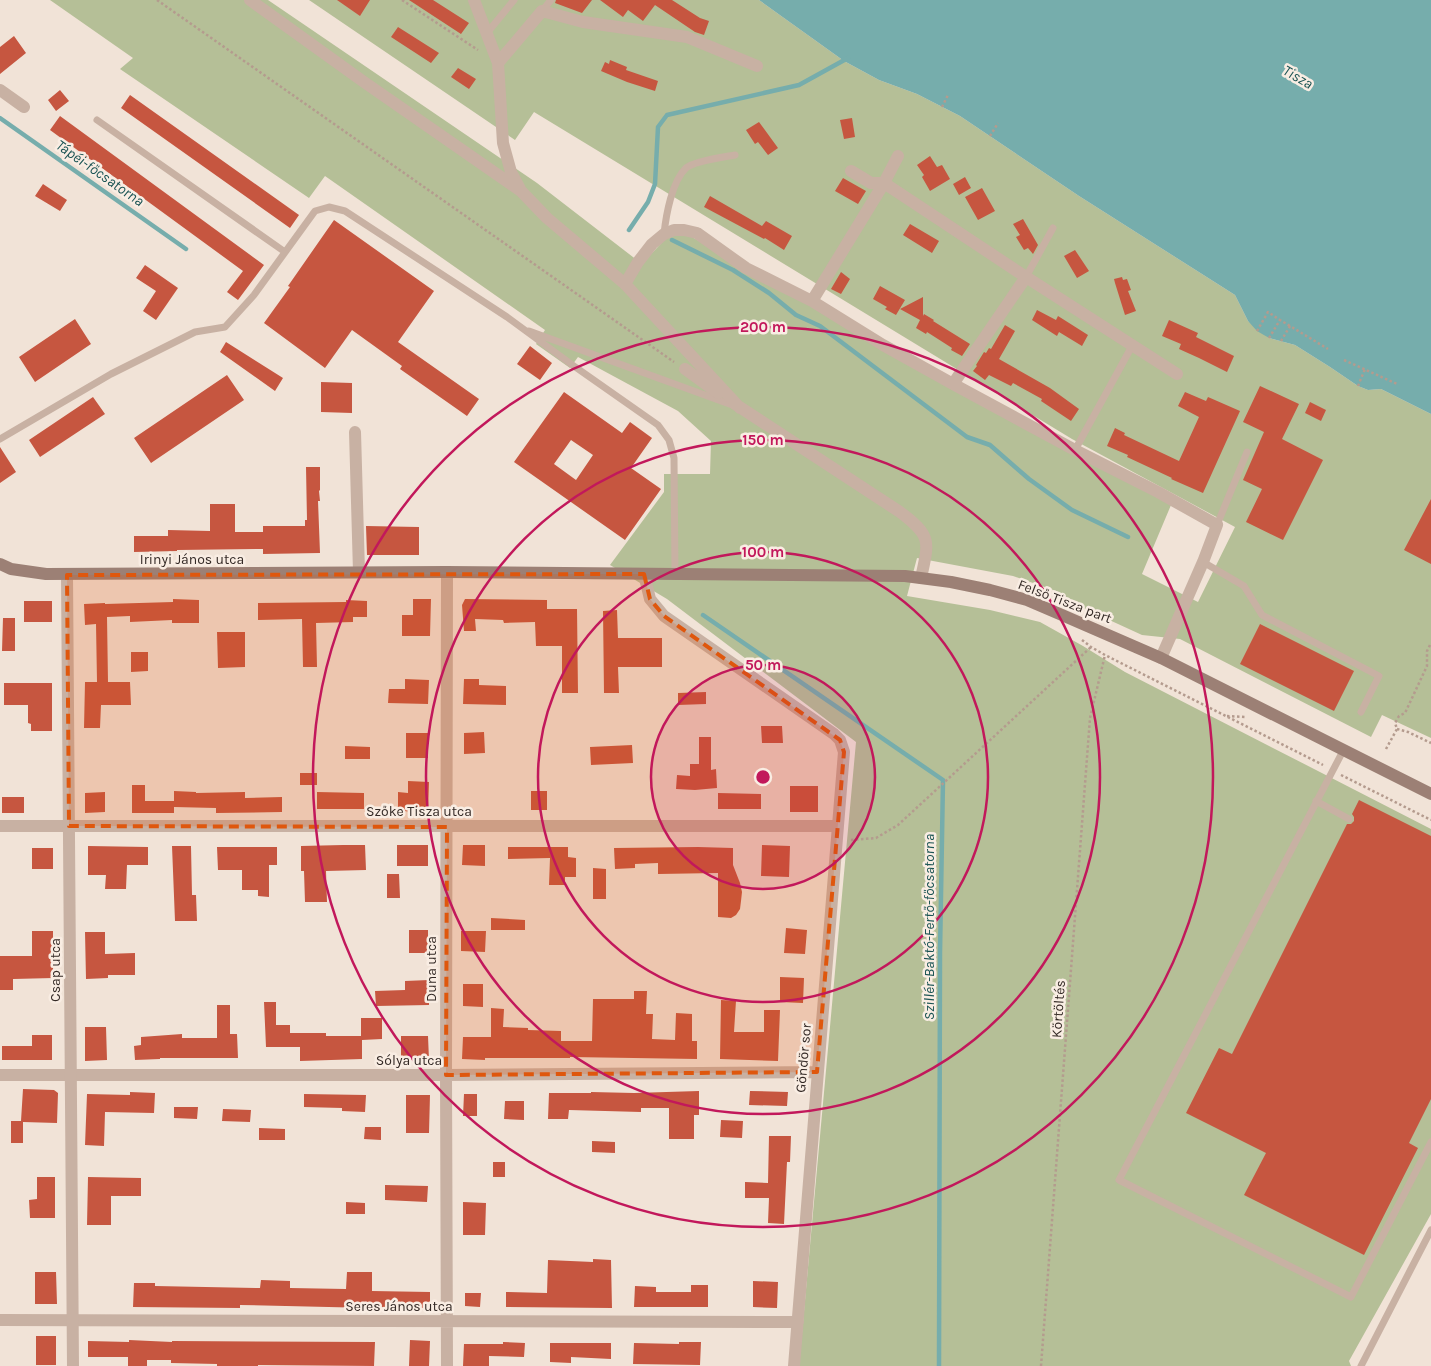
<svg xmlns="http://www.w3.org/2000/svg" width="1431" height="1366" font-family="Karla,sans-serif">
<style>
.green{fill:#b5bf97}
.water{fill:#76adac}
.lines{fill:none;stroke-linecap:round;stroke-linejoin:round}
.stream{stroke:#76adac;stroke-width:4.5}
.building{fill:#c65640;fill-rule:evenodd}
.path{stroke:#b49b8e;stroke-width:2.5;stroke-dasharray:2.5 2.5;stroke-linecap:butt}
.service{stroke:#c8b1a3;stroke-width:7}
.minor{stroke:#c8b1a3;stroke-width:12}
.tertiary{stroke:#c8b1a3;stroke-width:12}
.secondary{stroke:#9c8075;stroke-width:12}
.marked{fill:#df570d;fill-opacity:0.2;stroke:#df570d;stroke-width:4;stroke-dasharray:10 6;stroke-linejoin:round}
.ring{fill:none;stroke:#c2185b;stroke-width:2.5}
.labels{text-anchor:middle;stroke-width:5;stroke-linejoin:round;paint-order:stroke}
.street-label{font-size:14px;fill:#332925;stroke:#f9ede3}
.water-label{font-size:15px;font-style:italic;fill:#1b5454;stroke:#f9ede3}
.centre{fill:#c2185b;stroke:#f9ede3;stroke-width:2.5}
.ring-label{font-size:15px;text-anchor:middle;font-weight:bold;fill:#c2185b;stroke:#f9ede3;stroke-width:5;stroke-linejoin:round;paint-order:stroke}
</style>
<rect width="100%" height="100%" fill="#f1e3d7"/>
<path class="green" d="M50 0H268L537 183 642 264 666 238 677 233 692 237 1171 505 1142 574 1198 602 1235 527 1072 439 534 112 515 140 309 0H759L844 61 879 80 917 94 960 116 1079 196 1235 295 1248 321 1269 338 1295 345 1330 367 1358 386 1368 390 1381 389 1431 414V738L1382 715 1371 737 1180 639 1142 635 1081 607 1059 592 1013 576 917 558 907 596 990 610 1040 622 1083 646 1125 672 1431 829V1214L1349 1361 1351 1366H799L856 742 667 599 610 565 664 492V474H710L711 441 678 411 578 357 570 368 536 344 545 330 325 176 309 198 120 69 133 58Z"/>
<path class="water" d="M759 0H1431V414L1381 389 1368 390 1358 386 1330 367 1295 345 1269 338 1257 331 1248 321 1235 295 1079 196 960 116 917 94 879 80 844 61Z"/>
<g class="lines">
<path class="stream" d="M0 118 186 249
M629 230 648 202 655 184 658 127 667 115 799 85 848 58
M672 240 733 270 769 293 796 315 820 326 967 437 990 445 1029 479 1072 510 1128 537
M703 615 943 780 940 953 939 1366"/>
</g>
<path class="building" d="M337 0H370L360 16Z
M409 0H433L469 23 461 34Z
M556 0H592L582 13 555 3Z
M600 0H672L700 18 709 21 704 35 695 32 655 5 643 21 628 10 623 17Z
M398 27 439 53 431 63 391 37Z
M14 36 26 53 0 74V47Z
M610 60 627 67 626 70 658 81 655 91 627 82 601 71 605 62 609 64Z
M458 68 476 79 469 89 451 77Z
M60 90 69 101 56 111 48 100Z
M130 95 299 215 290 228 121 108Z
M60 116 264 265 238 300 227 292 243 271 50 130Z
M852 118 855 137 844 139 840 120Z
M759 122 778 148 768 155 758 142 755 144 746 130Z
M930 156 937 167 942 165 950 179 930 191 922 177 924 175 917 165Z
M965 177 971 188 959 195 953 184Z
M843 178 866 191 858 204 835 191Z
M43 184 67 200 60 211 35 196Z
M982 188 995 211 978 220 965 197Z
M710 196 762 226 766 221 792 236 784 250 765 238 764 239 704 207Z
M1023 219 1038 245 1033 254 1028 248 1024 250 1016 237 1020 235 1013 224Z
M334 220 434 291 398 342 479 399 467 416 400 369 402 366 352 330 325 368 264 323 290 287 288 286Z
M910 224 939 241 932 253 903 235Z
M1075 250 1089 271 1077 278 1064 256Z
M145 265 178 288 156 320 143 311 156 291 136 278Z
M841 272 850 279 841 294 831 289Z
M1122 277 1123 280 1127 279 1131 290 1128 291 1136 311 1125 315 1115 283 1114 279Z
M880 286 905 300 896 315 885 309 887 307 873 299Z
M923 297V316L924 314 934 320 933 321 970 344 962 356 951 350 952 348 927 332 926 334 916 328 920 320 900 309Z
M1037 310 1056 320 1058 316 1088 335 1082 346 1059 332 1057 336 1032 320Z
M75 319 91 344 35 382 19 357Z
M1169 320 1198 333 1196 337 1234 356 1227 372 1199 358 1179 349 1181 344 1162 336Z
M1005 325 1015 331 999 359 1050 388 1079 409 1071 421 1041 401 1042 399 1013 383 1011 386 989 375 985 380 973 371 977 366 976 365 984 352 986 353 989 348 991 349Z
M226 342 283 378 275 391 220 352Z
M530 346 552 363 540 380 517 364Z
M227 375 244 400 151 463 134 438Z
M321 382 352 383V413L321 412Z
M1260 386 1299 404 1282 439 1323 460 1283 540 1246 522 1262 489 1243 480 1264 432 1243 422Z
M564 392 622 433 630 422 652 438 631 468 661 489 625 540 514 462ZM571 440 593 455 576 480 554 464Z
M1185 392 1206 401 1208 397 1240 411 1203 493 1171 479 1172 478 1127 457 1128 455 1107 446 1115 428 1125 433 1124 435 1179 461 1199 417 1178 406Z
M93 397 105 414 40 457 29 440Z
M1310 402 1326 410 1321 421 1305 413Z
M0 447 16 472 0 483Z
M306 467H320V490L319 491 320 501H318L320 553 263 554V549L177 550V551L134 552V536H168V530L210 531V504H235V532H263V526H305V520H307Z
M1431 499V564L1404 550Z
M366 526 419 527V555H367Z
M173 599 199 600V623H172V620L130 622V616L107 617 108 682H130L131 705H101L100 728H84L85 682H97L96 624 85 625 84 604 105 603V604L173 602Z
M413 599H431L430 636H402V615H413Z
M465 599 547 600V609H577L578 693H562V646H536L535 622 504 623 503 620 475 619 476 631H464L462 605Z
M346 600 367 601V617H353V622L316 623 317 667H303L302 619 258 620V603L346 602Z
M24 601H52V622H24Z
M617 610 618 638H662V667H618L619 693H604L603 611Z
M3 618H15V651H2Z
M1260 624 1354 671 1334 711 1240 664Z
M217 632H245V667L218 668Z
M131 652H148V671L131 672Z
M405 679 429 680 428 704 388 703 389 689H405Z
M464 679H479V685L506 686V705L463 704Z
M4 683H52V731H31V724L28 723V705H4Z
M706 692V704L678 705V693Z
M761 726H782L783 743H762Z
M484 732 485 753 464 754V733Z
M406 733H428V758H406Z
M699 737H711V770L716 769 717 788 695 790 676 789 677 775 690 776V764H699Z
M632 745 633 763 591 765 590 747Z
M345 746 370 747V759H345Z
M300 773H317V785H300Z
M408 781 429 782 428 812 398 811V792L408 793Z
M132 785H145V801H174V791L196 792V793L245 792V798L282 797V812L216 813V808L174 807V813H132Z
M790 786H818V812H790Z
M531 791H547V810H531Z
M105 792V812L85 813V793Z
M317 792 364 793V809H317Z
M718 793 761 794V809H718Z
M2 797H24V813H2Z
M1359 800 1431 836V1099L1409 1143 1418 1148 1364 1255 1244 1195 1266 1153 1186 1113 1219 1048 1232 1054 1347 824H1351L1354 821V817L1352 814Z
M343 845H365L366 870 326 871 327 902H305L304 871H301V846Z
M397 845H428V866H397Z
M463 845H485V866L462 865Z
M762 845 790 846 789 877 761 876Z
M88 846 148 847V865H127L126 889H105L106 875H88Z
M172 846H191L192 895H196L197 921H175Z
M217 847H277V865H269V897L258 896V890H242V870H218Z
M508 847H568V857L576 858V877H565V885H549L550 858 508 859Z
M698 847 733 848V865L740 883 742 892 741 901 740 909 736 915 731 918 718 917V873L658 874V863L635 864V868L615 869 614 848Z
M32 848H53V869H32Z
M593 868 606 869V899H593Z
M387 874H399L400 898H387Z
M491 918 525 920V930H491Z
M786 928 807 930 805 954 784 953Z
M409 930H428V953H409Z
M32 931H53V978L13 979V990H0V956H32Z
M461 931H486L485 952 461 951Z
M85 932H105V954L135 953V975H108V978L86 979Z
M780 977 804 978 803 1003 780 1002Z
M429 980V1005L376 1006 375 991 405 990V981Z
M463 984H483V1007L463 1006Z
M634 991H647L646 1014H653L652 1039 675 1040 676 1013 692 1014V1041H697V1059L570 1057V1058H485V1060L462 1059 463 1037H491V1008L504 1009 503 1027 528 1028V1030L561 1031V1041H592L593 999H634Z
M721 1000 736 1001 734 1032H764V1010H780L778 1061 720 1059Z
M264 1002H276V1025H290V1033H326V1036H361V1018H382V1039L362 1040V1059L300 1061V1047H266Z
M217 1005H230V1034H237L238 1058H160V1059L135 1060 134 1046 141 1045V1037L182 1034V1038H217Z
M85 1027H106L107 1060 85 1061Z
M32 1035H52V1060H2V1046H32Z
M401 1036H428L429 1060H401Z
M23 1089 54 1090 58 1093 57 1123 23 1122V1143H11V1121H21Z
M699 1091V1115H694V1139H669V1108H641V1112L569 1110 568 1119H548L549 1093H591V1092L634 1093Z
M750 1091 788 1092 787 1106 749 1105Z
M130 1092 155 1093 154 1113 105 1112 104 1146 85 1145 87 1094 130 1095Z
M304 1094 366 1095 365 1112 342 1111V1108L304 1107Z
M464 1094H477V1116H463Z
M406 1095H430L429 1133H406Z
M505 1101H524V1120L504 1119Z
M174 1107H198L197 1119 174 1118Z
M223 1109 251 1110 250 1122 222 1121Z
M721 1120 743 1121 742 1138 720 1137Z
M365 1127H381V1140L364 1139Z
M259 1128 285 1129V1140H259Z
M769 1136H791L790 1162H787L784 1224 768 1223 769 1198H745V1182L768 1183Z
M592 1141 615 1142V1153L592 1152Z
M493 1162H505V1177H493Z
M37 1177H55V1218H30L29 1200 37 1199Z
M88 1177 141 1178V1196H111V1225H87Z
M385 1185 428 1186 427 1202 385 1200Z
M346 1202 365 1203V1214H346Z
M463 1202 486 1203 485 1235H463Z
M593 1259 611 1260 612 1308 506 1307V1292L547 1293 548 1260 593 1262Z
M35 1272H56L57 1304H35Z
M347 1272H372V1291L430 1292V1308L371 1307V1308L240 1305V1308L133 1307 134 1283H155V1286L260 1288 261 1280 290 1281V1288L346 1289Z
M753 1281 778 1282 777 1308 753 1307Z
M691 1285H708V1307H634L635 1286 656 1287V1292H691Z
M465 1293H481L480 1307 465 1306Z
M36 1336H56V1365H36Z
M129 1340 172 1342V1341L375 1342 374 1366 258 1365V1366H217V1364L171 1363V1360H147V1366H128V1357H88V1341L129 1342Z
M410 1340 430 1341 429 1366H409Z
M503 1342 525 1343 524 1357 489 1356V1366H463L464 1344H503Z
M679 1342H701L700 1365 633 1364 634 1343 679 1344Z
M550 1343H611V1359L571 1357V1363L550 1362Z"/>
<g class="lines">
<path class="path" d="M157 0 674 362
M402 0 478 50
M942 107 948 95
M990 136 998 123
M1257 331 1268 312 1280 320
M1269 338 1280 320 1290 326
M1281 341 1290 326 1328 349
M1344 360 1397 384
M1358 386 1365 369
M1082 640 1091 647 1105 655 1323 765
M1227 716 1246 717
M1397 729 1408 732 1431 743
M1386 749 1397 729 1395 723 1399 716 1405 713 1427 666V651L1431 643
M1341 775 1431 820
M851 840 876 838 898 825 1091 647
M1041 1366 1090 718 1105 655"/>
<path class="service" d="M542 11 551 0
M487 33 514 0
M97 120 285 252
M664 234C666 215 672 181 686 168 694 161 724 157 735 155
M1026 277 1053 228
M529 331 735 406
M0 439 111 374 195 332 225 327 254 295 315 211 329 207 345 211 507 317 571 364 658 425 669 440 674 458 675 574
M1075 450 1132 346
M1217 525 1247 452
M1203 562 1244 586 1262 615 1379 676 1361 712
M1344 749 1119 1180 1351 1297 1431 1142
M1316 801 1349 819
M1361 1366 1431 1230"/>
<path class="minor" d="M250 0 364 82 521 191 547 218 625 284 740 408
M474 0 498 63 503 143 511 172 520 189
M498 63 542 11 583 22 687 37 757 66
M0 90 24 107
M851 171 871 183H884L1026 277 1177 374
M625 284 638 262 652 244 664 234 674 230H684L697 233 746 268 812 301 883 345 953 384 1075 450 1158 492 1217 525 1203 562 1161 658
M812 301 884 183 898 156
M685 369 718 393
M953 384 1026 277
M735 404 900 512C932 536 929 541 921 578
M355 432 359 572
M447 572 446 1075 447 1366
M644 574 650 599 664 616 834 734 840 740 844 752 794 1366
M0 826H838
M0 1075H446L817 1072
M0 1320 798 1322"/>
<path class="tertiary" d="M67 575 73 1366"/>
<path class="secondary" d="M0 564 11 569 46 574 447 572 905 576 951 582 990 590 1027 600 1062 615 1161 658 1431 794"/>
</g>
<path class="marked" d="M644 574 650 599 664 616 840 740 844 752 817 1072 446 1075 447 827 69 826 67 575Z"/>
<circle cx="763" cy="777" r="112" fill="#c2185b" fill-opacity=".12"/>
<g class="ring">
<circle cx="763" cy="777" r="112"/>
<circle cx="763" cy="777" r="225"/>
<circle cx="763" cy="777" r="337"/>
<circle cx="763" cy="777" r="450"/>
</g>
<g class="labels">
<g class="street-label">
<text x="192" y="564">Irinyi János utca</text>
<text transform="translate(1065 601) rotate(21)" y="5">Felső Tisza part</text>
<text x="419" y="816">Szőke Tisza utca</text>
<text transform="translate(431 969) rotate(-90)" y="5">Duna utca</text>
<text transform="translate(55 970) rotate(-90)" y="5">Csap utca</text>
<text transform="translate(1058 1009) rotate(-86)" y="5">Körtöltés</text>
<text transform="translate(803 1058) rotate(-85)" y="5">Göndör sor</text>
<text x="409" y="1065">Sólya utca</text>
<text x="399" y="1311">Seres János utca</text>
</g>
<g class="water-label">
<text transform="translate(1298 77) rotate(30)" y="5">Tisza</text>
<text transform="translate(100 173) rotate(35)" y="5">Tápéi-főcsatorna</text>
<text transform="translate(929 927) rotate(-90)" y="5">Szillér-Baktó-Fertő-főcsatorna</text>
</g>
</g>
<circle cx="763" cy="777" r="8" class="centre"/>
<g class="ring-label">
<text x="763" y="332">200 m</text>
<text x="763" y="445">150 m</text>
<text x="763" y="557">100 m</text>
<text x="763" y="670">50 m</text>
</g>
</svg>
